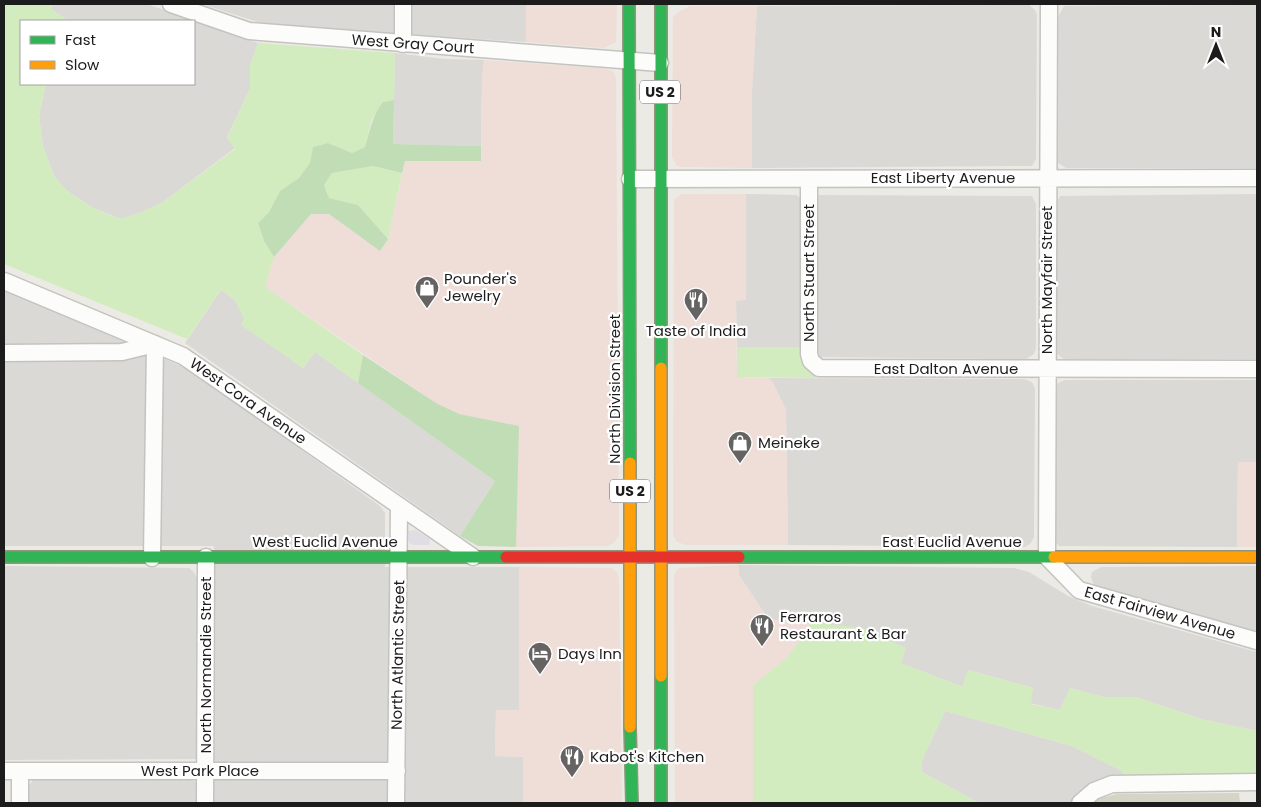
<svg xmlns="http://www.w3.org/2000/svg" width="1261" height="807" font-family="Poppins,sans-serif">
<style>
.residential{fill:#dad9d6}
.commercial{fill:#efddd8}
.construction{fill:#d4d5c5}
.grass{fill:#d3ecbf}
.forest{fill:#c1ddb6}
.plaza{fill:#e0dee4}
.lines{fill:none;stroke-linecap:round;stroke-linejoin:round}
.street-casing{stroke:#c4c3c0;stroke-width:19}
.fast-casing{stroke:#91957c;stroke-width:14}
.slow-casing{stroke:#91957c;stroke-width:14}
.jam-casing{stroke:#91957c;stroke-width:14}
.street{stroke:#fcfcfb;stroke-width:16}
.fast{stroke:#30b455;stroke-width:11}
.slow{stroke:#ff9f0a;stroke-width:11}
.jam{stroke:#e5322d;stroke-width:11}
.labels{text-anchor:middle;stroke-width:4.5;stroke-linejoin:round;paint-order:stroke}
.shield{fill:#fff;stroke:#606060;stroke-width:1}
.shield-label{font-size:14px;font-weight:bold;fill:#1c1c1c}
.street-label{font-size:15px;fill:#1c1c1c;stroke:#fff}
.poi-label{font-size:15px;fill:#1c1c1c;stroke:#fff;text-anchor:start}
</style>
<rect width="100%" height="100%" fill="#eceae4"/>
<path class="residential" d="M52 4H147L258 43 250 65V89L227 137 235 148 163 202 140 213 121 219 93 208 67 191 54 176 43 147 39 116 46 84H194V21H68L51 9Z
M202 4H613L526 26V42L267 25Z
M1029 5 1035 10 1037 15 1036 159 1032 166 752 168V90L757 6Z
M1257 5V168H1066L1058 163V17L1064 6Z
M395 53 444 59 484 60 482 78 481 146 393 144Z
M746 194 797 195 803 201 802 347H737L736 300H746Z
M1257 194V359H1064L1057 354 1056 204 1060 196Z
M817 195 1032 196 1036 204V348L1034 354 1026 359 820 357 816 353Z
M4 289 190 370 380 506 385 513V567H519V710H496L495 756 523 757V803H213L214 546H4Z
M221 290 235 300 245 319 241 324 303 368 315 352 495 481 460 536 185 343Z
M768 378 1024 379 1032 382 1035 389 1034 537 1031 543 1025 547 788 545 786 410 772 381Z
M1065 380H1257V462H1238L1237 547 1059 546 1056 543V388L1058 383Z
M738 565 1014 568 1029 572 1068 596 1092 606 1257 652V731L1201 719 1136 697H1103L1070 688 1060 710 1030 703 1033 688 968 670 963 687 900 663 812 622 769 620 739 575Z
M4 566 189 568 193 571 197 578 196 759 4 760Z
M1257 566V631L1099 588 1093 583 1091 577 1092 572 1101 567Z
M945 711 1072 746 1122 771V775L1100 779 1088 784 1078 792 1070 803H979L922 772 921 762Z
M33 780H191L196 782 197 803H29V786Z"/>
<path class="commercial" d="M526 4H617L616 42 603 48 526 42Z
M690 6H757L752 90V168L683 167 677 166 672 157 673 17 678 12Z
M484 60 602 68 613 71 616 77 619 535 614 543 608 546 516 547 480 419 459 414 436 403 265 287 274 257 311 214H329L380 251 388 239 405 161 481 160 482 78Z
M681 194H746V300L736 301 737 377 768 378 772 381 786 410 788 545H686L677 542 673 536 674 200Z
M1238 462H1257V547H1237Z
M738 565 739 575 769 620 812 622 788 657 753 685V803H675L674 575 678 568Z
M519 567 612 568 617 572 619 580 622 803H523V757L495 756 496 710H519Z"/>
<path class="construction" d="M1239 793 1240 803H1091L1101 798 1117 794Z"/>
<path class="grass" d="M4 4H52L51 9 68 21H21V84H46L39 116 43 147 54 176 67 191 93 208 112 216 121 219 140 213 163 202 235 149 227 138 250 89V65L258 43 395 53 394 100 383 102 371 121 365 147 352 153 328 143 313 147 311 163 299 178 280 191 269 212 258 223 264 241 274 257 265 287 363 355 358 383 315 352 303 368 241 325 244 319 235 300 221 290 187 339 4 264Z
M373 166 402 173 388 239 358 205 329 198 324 185 332 173Z
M737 347H802L805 364 815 378 737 377Z
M812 622 863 628 906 648 901 663 962 687 968 670 1033 688 1031 704 1060 710 1070 688 1103 697H1136L1201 719 1257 731V773L1122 775V771L1072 746 945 711 921 762 922 772 979 803H753V685L788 657Z"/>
<path class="forest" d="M394 100 393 144 481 146V161H405L402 173 373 166 332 173 324 185 329 198 358 205 388 239 380 251 329 214H311L274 257 264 241 258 223 269 212 280 191 299 178 310 163 313 147 328 143 352 153 365 147C370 130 372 116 383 102Z
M363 355 436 403 459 414 519 426 516 547 478 546 460 536 495 481 358 383Z"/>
<path class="plaza" d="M415 530 430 539 429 545H413L409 543 406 534 408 531Z"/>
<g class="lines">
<defs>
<path id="street" d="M171 4 249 31 660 63
M403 4V44
M1049 4 1047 557 1079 590 1257 641
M630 179 1257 178
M809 179V354L811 361 819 368 1257 369
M4 281 183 356 473 557
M4 353 122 352 155 344 152 558
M4 771H397
M20 771V803
M205 803 206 557
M396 803 399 506
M1080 803 1094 791 1112 784 1257 782"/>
<path id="fast" d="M629 4 630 463
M661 4V368
M4 557H506
M739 557H1054
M661 676V803
M630 727 632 803"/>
<path id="slow" d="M661 368V676
M630 463V727
M1054 557H1257"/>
<path id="jam" d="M506 557H739"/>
</defs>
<use href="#street" class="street-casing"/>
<use href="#fast" class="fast-casing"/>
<use href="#slow" class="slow-casing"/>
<use href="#jam" class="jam-casing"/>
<use href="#street" class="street"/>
<use href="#fast" class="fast"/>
<use href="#slow" class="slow"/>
<use href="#jam" class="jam"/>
</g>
<defs>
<symbol id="shop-pin" viewBox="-11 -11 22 30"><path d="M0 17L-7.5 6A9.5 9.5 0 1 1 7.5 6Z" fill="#656462" stroke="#fff"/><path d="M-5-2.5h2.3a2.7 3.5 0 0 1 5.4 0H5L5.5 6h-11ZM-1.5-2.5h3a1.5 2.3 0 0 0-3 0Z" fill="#fff"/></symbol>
<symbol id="restaurant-pin" viewBox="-11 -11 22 30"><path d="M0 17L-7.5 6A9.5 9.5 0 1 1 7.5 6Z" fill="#656462" stroke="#fff"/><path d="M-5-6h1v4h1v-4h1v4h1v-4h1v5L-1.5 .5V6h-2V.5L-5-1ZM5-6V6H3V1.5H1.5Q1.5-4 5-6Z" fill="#fff"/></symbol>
<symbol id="hotel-pin" viewBox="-11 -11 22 30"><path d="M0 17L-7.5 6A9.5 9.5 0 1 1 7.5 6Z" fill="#656462" stroke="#fff"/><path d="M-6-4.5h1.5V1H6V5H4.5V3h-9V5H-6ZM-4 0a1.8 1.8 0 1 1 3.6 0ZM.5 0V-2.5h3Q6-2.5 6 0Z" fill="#fff"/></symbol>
</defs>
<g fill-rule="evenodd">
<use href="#shop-pin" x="413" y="274" width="28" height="38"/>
<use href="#restaurant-pin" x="682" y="286" width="28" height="38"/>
<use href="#shop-pin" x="726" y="429" width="28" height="38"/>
<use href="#restaurant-pin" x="748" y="612" width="28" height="38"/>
<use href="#hotel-pin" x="526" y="640" width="28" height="38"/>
<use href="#restaurant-pin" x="558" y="743" width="28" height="38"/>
</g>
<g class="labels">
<g class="shield">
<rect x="640" y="80.5" width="40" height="23" rx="4"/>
<rect x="610" y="479.5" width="40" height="23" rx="4"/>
</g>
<g class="shield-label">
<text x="660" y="97">US 2</text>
<text x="630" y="496">US 2</text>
</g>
<g class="street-label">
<text transform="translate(413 44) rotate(4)" y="5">West Gray Court</text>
<text x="943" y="183">East Liberty Avenue</text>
<text transform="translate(809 273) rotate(-90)" y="5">North Stuart Street</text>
<text transform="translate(1047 280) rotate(-90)" y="5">North Mayfair Street</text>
<text x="946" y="374">East Dalton Avenue</text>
<text transform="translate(615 389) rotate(-90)" y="5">North Division Street</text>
<text transform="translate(248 401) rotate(35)" y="5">West Cora Avenue</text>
<text x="325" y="547">West Euclid Avenue</text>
<text x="952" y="547">East Euclid Avenue</text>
<text transform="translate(1160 613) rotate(16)" y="5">East Fairview Avenue</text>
<text transform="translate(398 655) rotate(-89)" y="5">North Atlantic Street</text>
<text transform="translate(206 665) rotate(-90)" y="5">North Normandie Street</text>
<text x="200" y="776">West Park Place</text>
</g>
<g class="poi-label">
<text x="444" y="284">Pounder's<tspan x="444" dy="17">Jewelry</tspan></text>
<text x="696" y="336" text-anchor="middle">Taste of India</text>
<text x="758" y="448">Meineke</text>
<text x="780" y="622">Ferraros<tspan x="780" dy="17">Restaurant &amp; Bar</tspan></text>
<text x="558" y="659">Days Inn</text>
<text x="590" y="762">Kabot's Kitchen</text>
</g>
</g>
<rect width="1261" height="807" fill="none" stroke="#1c1c1c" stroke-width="10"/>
<rect x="20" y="20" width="175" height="65" fill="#ffffff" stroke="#a4a4a4"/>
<rect x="30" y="36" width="25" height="8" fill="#30b455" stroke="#a4a4a4"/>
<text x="65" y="45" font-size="15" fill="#1c1c1c">Fast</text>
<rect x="30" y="61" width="25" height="8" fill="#ff9f0a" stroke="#a4a4a4"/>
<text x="65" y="70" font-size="15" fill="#1c1c1c">Slow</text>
<g transform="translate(1216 45)" stroke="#ffffff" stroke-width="4" paint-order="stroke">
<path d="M0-4L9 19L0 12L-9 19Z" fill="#1c1c1c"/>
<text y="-8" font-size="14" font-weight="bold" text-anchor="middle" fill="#1c1c1c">N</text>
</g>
</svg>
